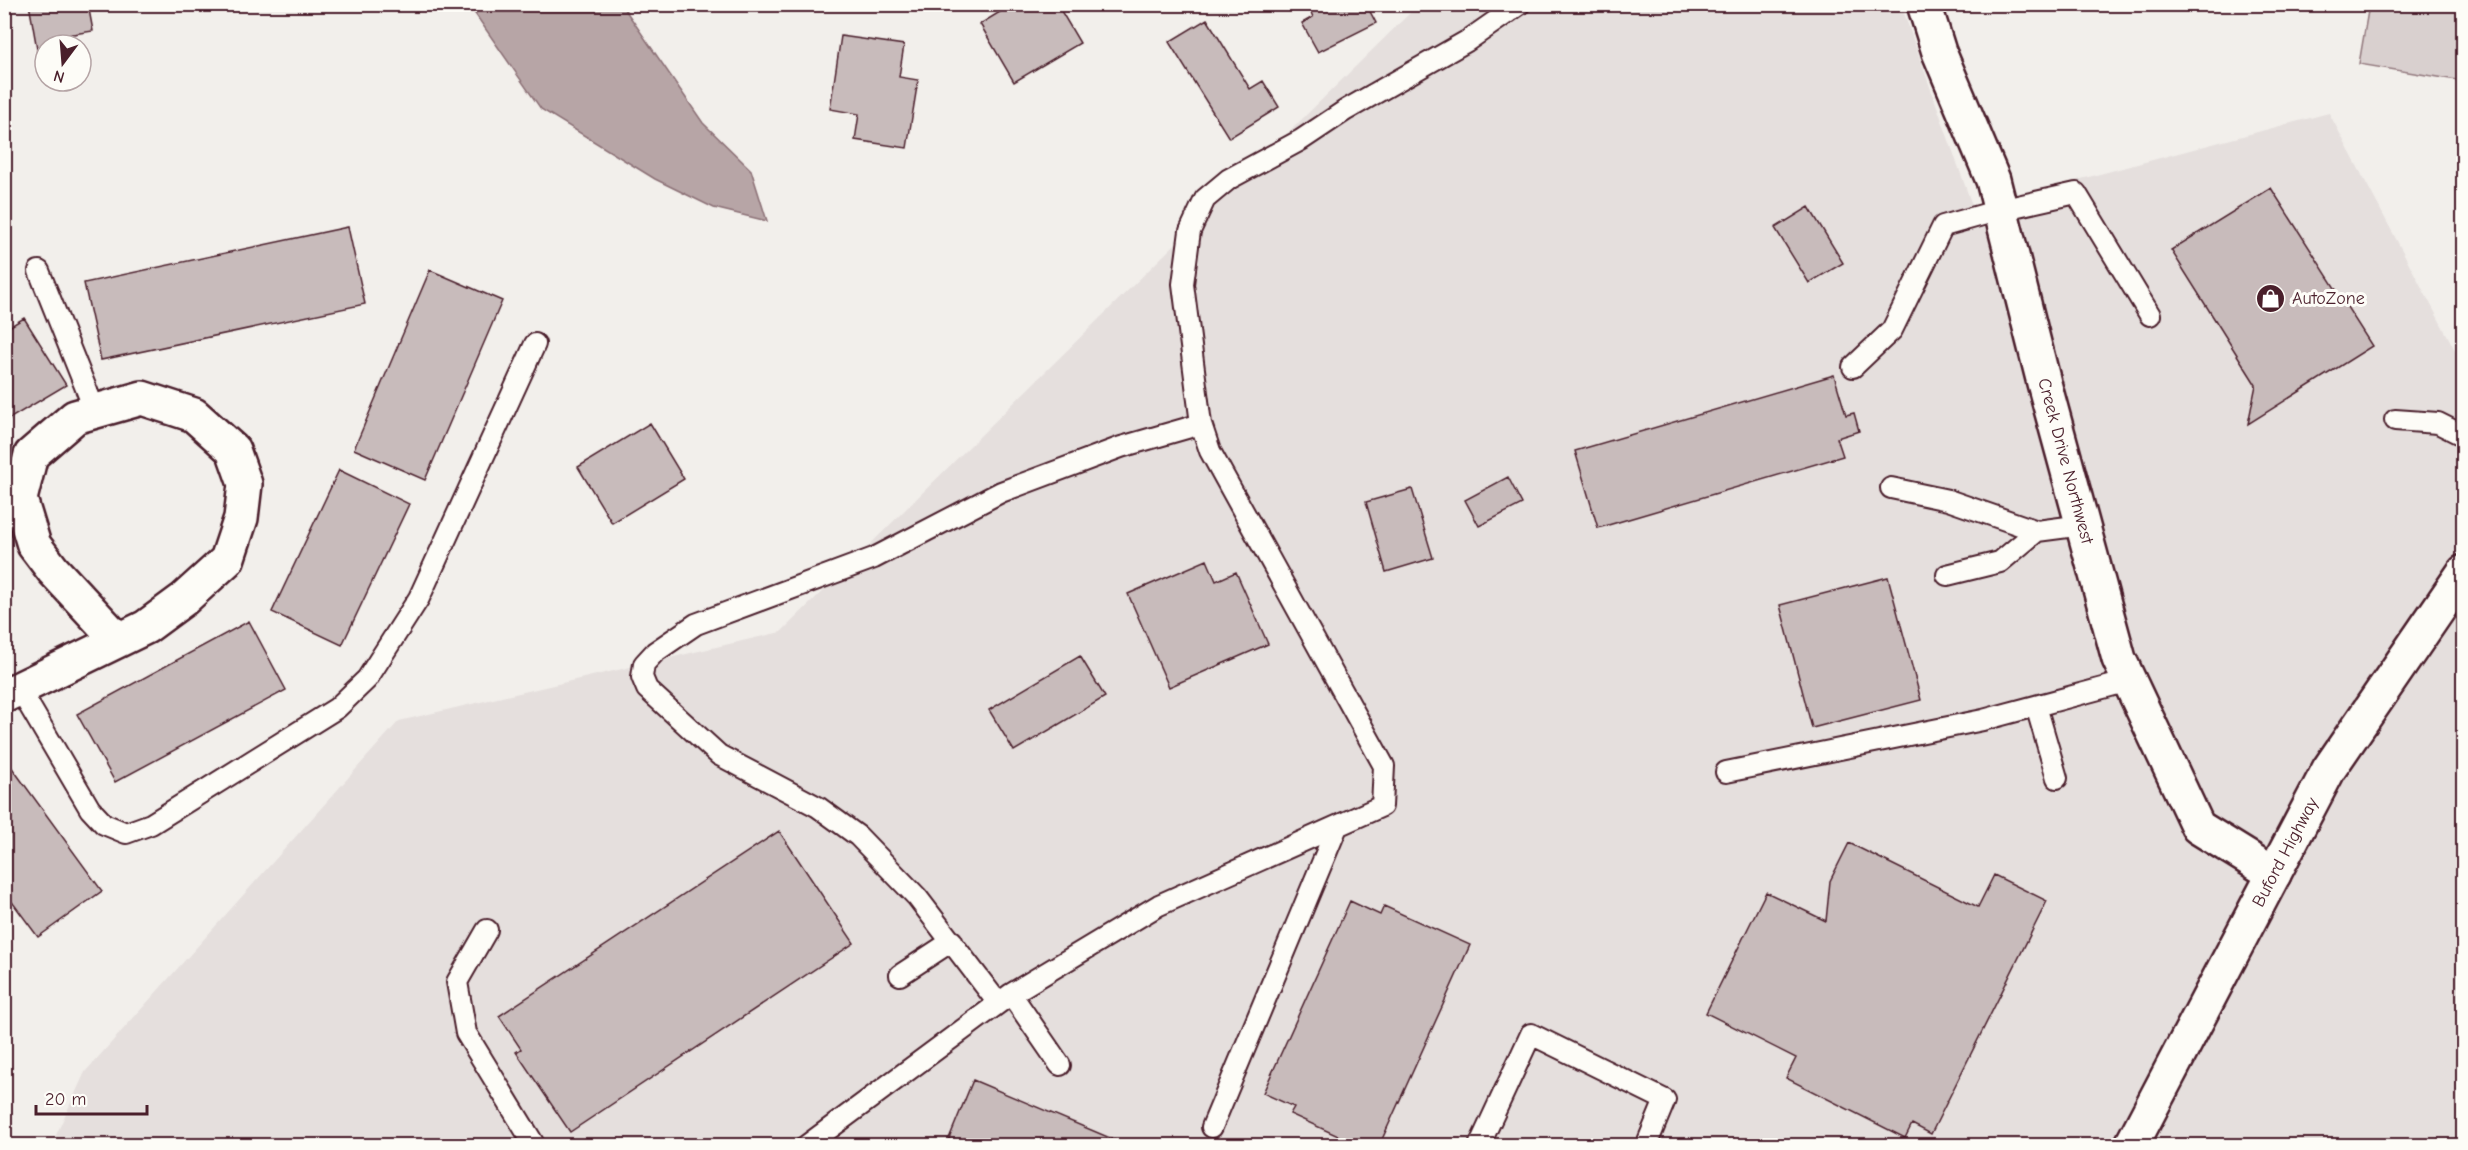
<svg xmlns="http://www.w3.org/2000/svg" width="2468" height="1150" font-family="'Comic Neue',sans-serif">
<style>
.built{fill:#e5dfdd}
.green{fill:#d9d0cf;stroke:#92787d;stroke-width:1.5}
.water{fill:#b7a5a6;stroke:#8b6f75;stroke-width:1.5}
.building{fill:#c8bbbb;stroke:#4a1f2b;stroke-width:1.5}
.lines{fill:none;stroke-linecap:round;stroke-linejoin:round}
.lane-casing{stroke:#4a1f2b;stroke-width:24}
.street-casing{stroke:#4a1f2b;stroke-width:38}
.primary-casing{stroke:#4a1f2b;stroke-width:38}
.lane{stroke:#fdfcf7;stroke-width:20}
.street{stroke:#fdfcf7;stroke-width:33}
.primary{stroke:#fdfcf7;stroke-width:33}
.labels{text-anchor:middle;stroke-width:6;stroke-linejoin:round;paint-order:stroke}
.poi-label{font-size:18px;fill:#4a1f2b;stroke:#fdfcf7;text-anchor:start}
.street-label{font-size:18px;fill:#4a1f2b;stroke:#fdfcf7}
</style>
<rect width="100%" height="100%" fill="#f2efeb"/>
<filter id="ink" filterUnits="userSpaceOnUse"><feTurbulence type="fractalNoise" baseFrequency=".0167" numOctaves="2"/><feDisplacementMap in="SourceGraphic" scale="12" xChannelSelector="R" yChannelSelector="G"/><feConvolveMatrix kernelMatrix="1 2 1 2 8 2 1 2 1" color-interpolation-filters="sRGB"/></filter>
<g filter="url(#ink)">
<path class="built" d="M1418 5H1901L1973 208 2329 113 2463 365V1145L51 1146 85 1072 399 721 781 632Z"/>
<path class="green" d="M2369 5H2463V81L2359 64Z"/>
<path class="water" d="M469 5H622L703 123 751 170 767 221 714 208 655 179 541 109Z"/>
<path class="building" d="M29 4H88L93 31 61 36 62 45H45V53L38 55Z
M1013 4H1057L1080 43 1014 82 980 24Z
M1307 4H1366L1376 23 1318 52 1302 23 1313 17Z
M1207 19 1250 89 1263 81 1279 107 1229 138 1169 42Z
M841 36 904 45 899 77 918 80 907 148 855 140 859 114 830 109Z
M2271 188 2372 346 2248 424 2256 385 2171 250Z
M1809 207 1843 263 1809 283 1775 228Z
M348 227 365 304 101 360 84 283Z
M430 270 502 301 425 480 354 449Z
M24 318 66 385 4 422V330Z
M1834 375 1846 415 1854 413 1859 431 1837 438 1843 456 1598 528 1575 451Z
M650 423 684 479 612 523 578 467Z
M339 470 409 504 342 645 272 612Z
M1508 477 1522 504 1479 526 1465 500Z
M1412 489 1433 558 1386 572 1366 502Z
M1207 560 1216 581 1236 572 1268 644 1169 687 1128 594Z
M1888 577 1921 700 1812 728 1780 605Z
M249 621 286 690 115 782 77 714Z
M1080 656 1105 697 1014 751 989 710Z
M10 765 102 891 38 937 4 891V769Z
M779 831 854 943 570 1132 516 1052 521 1049 499 1016Z
M1849 843 1978 907 1994 875 2047 901 1931 1134 1912 1124 1905 1138 1786 1078 1796 1058 1706 1013 1766 892 1826 921 1830 881Z
M1350 901 1380 915 1384 906 1470 945 1379 1146H1360L1290 1114 1294 1107 1263 1093Z
M973 1080 1129 1146H946Z"/>
<g class="lines">
<defs>
<path id="lane" d="M39 271 95 411
M1853 367 1892 330 1943 226 2000 210 2076 193 2150 315
M2395 420 2438 423 2464 436
M1891 488 1948 500 2037 531 2083 525
M1947 575 2000 562 2037 531
M19 688 90 809 104 824 126 833 151 824 337 708 367 679 419 598 535 344
M2036 706 2057 778
M1726 772 1983 720 2129 681
M487 930 457 982 466 1033 535 1146
M900 975 952 941
M1011 994 1060 1065
M998 1003 917 897 858 836 818 807 719 755 647 689 642 677 644 664 655 652 696 624 874 558 1001 492 1121 447 1201 424
M1212 1127 1337 827
M806 1146 1011 994 1159 905 1382 806 1384 766 1210 451 1201 424 1183 284 1190 231 1205 199 1229 179 1301 140 1346 110 1467 41 1520 4
M1479 1146 1531 1034 1665 1100 1646 1146"/>
<path id="street" d="M1924 4 1939 52 1993 180 2044 383 2119 659 2198 827 2274 874
M4 696 146 627 184 599 227 560 241 518 245 484 233 450 194 415 142 398 75 417 31 455 20 499 34 545 53 570 118 640"/>
<path id="primary" d="M2131 1146 2329 769 2464 572"/>
</defs>
<use href="#lane" class="lane-casing"/>
<use href="#street" class="street-casing"/>
<use href="#primary" class="primary-casing"/>
<use href="#lane" class="lane"/>
<use href="#street" class="street"/>
<use href="#primary" class="primary"/>
</g>
</g>
<defs>
<symbol id="shop-disc" viewBox="-11 -11 22 22"><circle r="9.5" fill="#4a1f2b" stroke="#fdfcf7"/><path d="M-5-2.5h2.3a2.7 3.5 0 0 1 5.4 0H5L5.5 6h-11ZM-1.5-2.5h3a1.5 2.3 0 0 0-3 0Z" fill="#fff"/></symbol>
</defs>
<g fill-rule="evenodd">
<use href="#shop-disc" x="2254" y="282" width="33" height="33"/>
</g>
<g class="labels">
<g class="poi-label">
<text x="2292" y="304">AutoZone</text>
</g>
<g class="street-label">
<text transform="translate(2066 461) rotate(75)" y="6">Creek Drive Northwest</text>
<text transform="translate(2285 852) rotate(-62)" y="6">Buford Highway</text>
</g>
</g>
<rect width="2468" height="1150" fill="none" stroke="#fdfcf7" stroke-width="24"/>
<rect x="12" y="12" width="2444" height="1126" fill="none" stroke="#4a1f2b" stroke-width="2" filter="url(#ink)"/>
<g transform="translate(63 63) rotate(196)"><circle r="28" fill="#fdfcf7" stroke="#b5a4a5" stroke-width="1.5"/>
<path d="M0-4.5L10 22L0 15L-10 22Z" fill="#4a1f2b"/>
<text y="-9" font-size="16" font-weight="bold" text-anchor="middle" fill="#4a1f2b">N</text>
</g>
<path d="M36 1105v9h111v-9" fill="none" stroke="#4a1f2b" stroke-width="3"/>
<text x="45" y="1105" font-size="18" fill="#4a1f2b" stroke="#fdfcf7" stroke-width="4.5" paint-order="stroke">20 m</text>
</svg>
